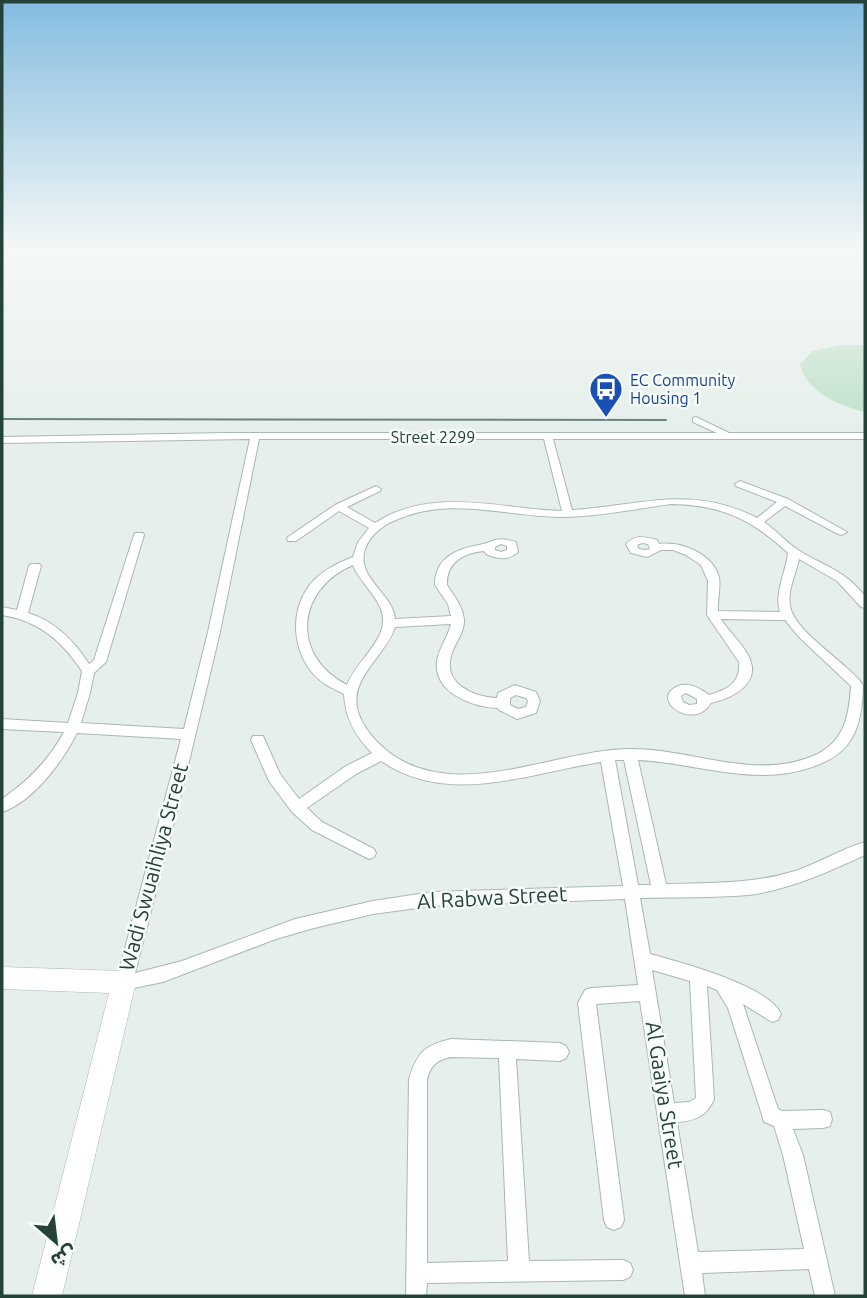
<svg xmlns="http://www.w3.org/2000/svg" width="867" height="1298" font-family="Ubuntu,'Noto Sans Arabic',sans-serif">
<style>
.green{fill:#bfe0c8}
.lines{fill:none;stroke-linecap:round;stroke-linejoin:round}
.street-casing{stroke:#a8b8b2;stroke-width:2}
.secondary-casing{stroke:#a4bbb3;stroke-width:1}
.street{fill:#fff;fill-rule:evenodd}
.secondary{fill:#fff;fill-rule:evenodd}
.tram{stroke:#5f7d75;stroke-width:2}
.labels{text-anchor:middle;stroke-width:5;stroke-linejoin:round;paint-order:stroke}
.far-transit-label{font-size:16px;fill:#164399;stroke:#f7fbf9;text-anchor:start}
.far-street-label{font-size:16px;fill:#24423a;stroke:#f7fbf9}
.near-street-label{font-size:21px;fill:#24423a;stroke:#f7fbf9}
</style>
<rect width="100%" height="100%" fill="#e6efeb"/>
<path class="green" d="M842 345H865V412C840 406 806 392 800 364L813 351Z"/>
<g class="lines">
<defs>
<path id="street" d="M696 417 729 433H865V439H553L572 510C640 506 691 484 757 518L777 502 736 486 735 484 740 481 788 499 847 532 842 535 838 534 785 506 764 522C776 530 786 542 798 550 825 567 843 569 865 596V608L861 607 837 581 799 559C796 574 787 591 790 606 794 632 848 663 863 685 862 724 855 752 815 766 756 788 698 763 638 760L666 884C710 883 753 884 795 871 819 863 841 849 865 842V855C828 872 789 890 748 895 713 898 676 897 640 898L650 954C679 962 768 985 781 1014L778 1020 772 1022 743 1004 778 1109 782 1111 823 1110 830 1112 832 1119 830 1126 823 1128 793 1129 803 1155 835 1296H815L809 1269 702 1273 705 1296H685L640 1001 596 1004 624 1220 621 1227 614 1230 607 1227 604 1220 578 1003 585 990 591 988 638 985 625 899 432 906 373 914 314 928 276 939 163 982 124 990 118 988 116 982 181 739 77 733C63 761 33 802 2 812V799C28 781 49 760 64 732L2 729V719L68 723 78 693 82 671C61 640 39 621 2 615V607L17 610 29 566 31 564H39L41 566 28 613C55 621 74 641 89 664L94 660 134 535 135 533H143L144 535 106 662 94 673 90 693 81 723 184 729 208 632 250 439 2 443V437L225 433H717L693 422V418ZM259 439H544L562 511C500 509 432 486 375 523L347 507 380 491 381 489 376 486 335 505 288 537 287 539 288 541H296L339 511 369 528 358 542 353 557C338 563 327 568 315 579 286 608 291 661 325 684 331 688 338 691 344 694 345 718 355 736 372 753L346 766 299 799 280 774 263 736H253L251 740 269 781 292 812 312 830 369 859 374 857 376 853 374 849 322 822 307 808 356 774 381 761C448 807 529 773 601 762L623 886 432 892 373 901 295 919 182 961 135 973 181 795 220 632ZM671 504C722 505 751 519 788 553 786 572 774 593 780 612L718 611C717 600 721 588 719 577 712 553 681 541 659 544L657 540C644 537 636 534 626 544L631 553 647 557 661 550H673L686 555 701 565 708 581 707 615 739 662C741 683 727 690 709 695 700 688 689 682 678 686 648 699 694 732 711 703 733 698 763 683 748 655 741 642 729 632 721 619L785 620 799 637 851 686C849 717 844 743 813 756 754 781 690 748 629 749 553 750 454 805 386 750 374 740 363 727 358 712 348 678 386 656 395 627L451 624C448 637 439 648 437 661 433 693 473 707 498 708L499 710 517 719 536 713 540 701 536 692 515 685 498 693 497 698C474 697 443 684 451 656 454 644 465 632 464 620 463 606 454 596 447 585 446 562 464 553 484 551L486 554C498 559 508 561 518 552L516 542C493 536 498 541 479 545 456 549 435 558 435 585L448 604 451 616 395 619C393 594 359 580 364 553 367 539 379 528 391 522 448 495 501 516 560 517 597 517 634 509 671 504ZM642 543 648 544 650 549 646 550 639 549 637 545ZM501 544 507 546V550L501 552 495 550V547ZM353 565C359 581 373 591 380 607 394 637 356 659 347 685 290 656 296 589 353 565ZM686 693 697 699V704L689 705 683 702 681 696ZM516 695 526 698 528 701 526 707 518 709 510 705V698ZM615 760H624L651 885H638ZM652 970 690 981 696 1098 689 1102 674 1103ZM707 986 717 990 728 1008 762 1115 764 1122 774 1126 783 1155 804 1249 698 1252 677 1122C695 1121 707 1116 714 1099Z
M451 1039 560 1043 566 1046 569 1052 566 1058 560 1061 516 1059 529 1261 623 1260 630 1263 633 1270 630 1277 623 1280 427 1283 426 1296H406L409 1079C417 1053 424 1045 451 1039ZM451 1057 499 1058 508 1261 427 1263V1079C431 1065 437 1060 451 1057Z"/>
<path id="secondary" d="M2 967 124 971 132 974 136 982 62 1296H32L109 993 2 989Z"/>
</defs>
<use href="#street" class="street-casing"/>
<use href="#secondary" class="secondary-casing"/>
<use href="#street" class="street"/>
<use href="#secondary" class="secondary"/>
<path class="tram" d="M2 419 666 420"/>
</g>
<linearGradient id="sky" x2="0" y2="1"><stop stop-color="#84bce0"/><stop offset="0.58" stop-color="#f4f8f6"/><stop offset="1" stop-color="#f4f8f6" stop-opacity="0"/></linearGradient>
<rect width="867" height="432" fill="url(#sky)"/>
<defs>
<symbol id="bus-pin" viewBox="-11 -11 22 30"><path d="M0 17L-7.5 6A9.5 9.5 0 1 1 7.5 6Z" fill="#1a4fb4" stroke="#f7fbf9"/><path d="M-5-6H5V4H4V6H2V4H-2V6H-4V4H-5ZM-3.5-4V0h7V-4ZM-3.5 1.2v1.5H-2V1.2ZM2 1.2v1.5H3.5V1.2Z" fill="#fff"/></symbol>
</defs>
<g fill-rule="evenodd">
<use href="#bus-pin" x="587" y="370" width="38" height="52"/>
</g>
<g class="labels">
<g class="far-transit-label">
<text x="630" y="386">EC Community<tspan x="630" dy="18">Housing 1</tspan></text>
</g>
<g class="far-street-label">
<text x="433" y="443">Street 2299</text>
</g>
<g class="near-street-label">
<text transform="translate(154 867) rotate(-75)" y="7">Wadi Swuaihliya Street</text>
<text transform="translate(492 898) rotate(-3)" y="7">Al Rabwa Street</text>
<text transform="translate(664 1095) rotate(81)" y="7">Al Gaaiya Street</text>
</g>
</g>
<rect width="867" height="1298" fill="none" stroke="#24423a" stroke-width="7"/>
<g transform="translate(56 1242) rotate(152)" stroke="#f7fbf9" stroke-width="5" paint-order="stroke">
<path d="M0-5L12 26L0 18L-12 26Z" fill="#24423a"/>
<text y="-10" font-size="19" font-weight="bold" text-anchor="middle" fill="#24423a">ش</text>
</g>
</svg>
